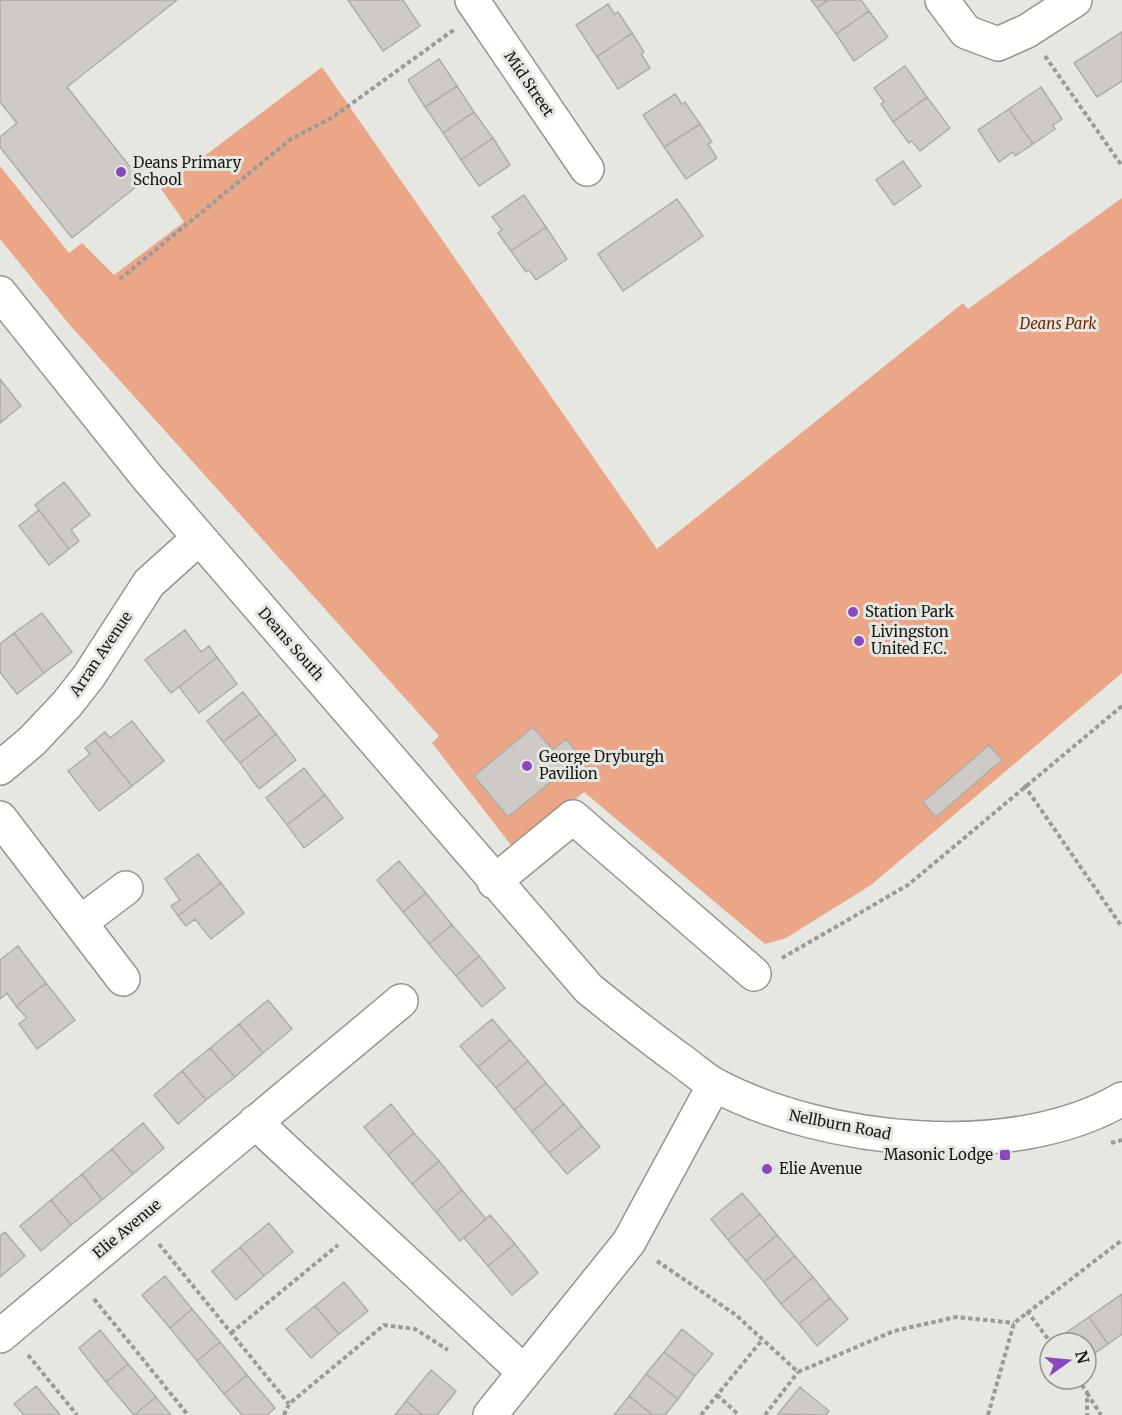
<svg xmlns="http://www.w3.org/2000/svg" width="1122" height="1415" font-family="Merriweather,serif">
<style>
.green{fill:#eba688}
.building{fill:#cecac5;stroke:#afaca7;stroke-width:1.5}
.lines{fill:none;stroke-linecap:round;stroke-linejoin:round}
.minor-casing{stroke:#94958f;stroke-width:36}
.path{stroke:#9a9a96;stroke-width:4;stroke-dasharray:4.5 3;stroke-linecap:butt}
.minor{stroke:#fff;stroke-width:33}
.poi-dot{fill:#8948bc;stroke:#e7e7e1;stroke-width:2}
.labels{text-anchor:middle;stroke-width:6;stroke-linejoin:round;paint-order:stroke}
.street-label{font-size:15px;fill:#181816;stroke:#e7e7e1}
.poi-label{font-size:15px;fill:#181816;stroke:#e7e7e1;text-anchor:start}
.park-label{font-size:15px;font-style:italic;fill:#712700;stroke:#e7e7e1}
</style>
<rect width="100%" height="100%" fill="#e7e7e1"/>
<path class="green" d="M322 67 657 549 963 303 968 309 1122 198V673L871 885 786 938 765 944 584 792 514 849 432 743 439 736 69 324 0 239V166L69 253 82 243 114 275 184 222 161 189Z"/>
<path class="building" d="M0 0H177L67 87 142 182 72 238 0 147V137L17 123 0 102Z
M348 0H403L420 26 383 51Z
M811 0H828L817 8Z
M828 0H861L869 11 836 34 817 8Z
M608 4 614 14 618 12 632 33 597 57 576 25Z
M869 11 888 37 854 61 836 34Z
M1122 32V81L1097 97 1074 63Z
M632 33 644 52 641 54 650 68 618 89 597 57Z
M439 59 457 86 425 107 408 80Z
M905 66 927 97 893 122 881 104 884 102 874 88Z
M457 86 474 112 443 133 425 107Z
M1041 87 1062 119 1053 125 1055 129 1033 144 1009 109Z
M675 94 682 104 685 102 700 124 664 147 643 115Z
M927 97 950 128 920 151 912 141 909 143 893 122Z
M1009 109 1033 144 1015 156 1013 152 999 162 978 130Z
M474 112 493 138 461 160 443 133Z
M700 124 712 142 708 144 717 158 686 179 664 147Z
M493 138 510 165 479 186 461 160Z
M903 161 921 186 894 205 876 180Z
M524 195 546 227 511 251 498 233 502 230 492 217Z
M677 199 703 236 623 291 598 254Z
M546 227 567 259 536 280 529 270 526 272 511 251Z
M0 379 21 406 0 423Z
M64 482 90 515 71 530 79 541 69 549 35 505Z
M39 510 69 549 49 565 19 526Z
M42 613 72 652 44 673 14 633Z
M185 630 201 652 209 646 217 657 171 693 145 660Z
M14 633 44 673 17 694 0 672V644Z
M217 657 237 684 199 713 179 687Z
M243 692 260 714 223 742 207 721Z
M260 714 276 734 240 763 223 742Z
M132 721 164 761 132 786 95 740 105 732 110 738Z
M533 727 553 750 566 739 581 757 508 817 474 776Z
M276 734 296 760 259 789 240 763Z
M95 740 132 786 99 811 68 771 90 754 85 748Z
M989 745 1002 760 936 817 923 802Z
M304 768 325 795 287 825 266 798Z
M325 795 343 818 304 848 287 825Z
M198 854 221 883 178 916 171 906 180 900 165 879Z
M399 861 426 893 403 912 377 880Z
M221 883 244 913 211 939 195 919 186 926 178 916Z
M426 893 452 925 429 944 403 912Z
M452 925 479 956 456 976 429 944Z
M18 946 46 983 16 1006 7 993 0 999V960Z
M479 956 505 988 482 1007 456 976Z
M46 983 75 1020 37 1049 19 1024 27 1018 16 1006Z
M268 1000 292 1029 263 1053 239 1024Z
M492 1019 510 1040 478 1067 460 1046Z
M239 1024 263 1053 235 1077 210 1048Z
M510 1040 528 1061 496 1088 478 1067Z
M210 1048 235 1077 206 1100 182 1071Z
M528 1061 546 1083 514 1110 496 1088Z
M182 1071 206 1100 178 1124 154 1095Z
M546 1083 564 1104 532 1132 514 1110Z
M391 1104 414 1133 388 1155 364 1127Z
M564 1104 582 1126 549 1153 532 1132Z
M143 1123 164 1148 133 1174 112 1149Z
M582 1126 600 1147 567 1174 549 1153Z
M414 1133 439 1161 412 1184 388 1155Z
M112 1149 133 1174 102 1200 82 1174Z
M439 1161 462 1190 436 1212 412 1184Z
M768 1162 774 1169 767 1176 760 1168Z
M82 1174 102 1200 71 1225 51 1200Z
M462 1190 486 1219 460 1241 436 1212Z
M742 1193 760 1214 728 1240 711 1219Z
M51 1200 71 1225 41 1251 20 1226Z
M760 1214 777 1235 746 1261 728 1240Z
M490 1215 515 1244 488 1266 464 1238Z
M269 1223 293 1252 264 1276 240 1247Z
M5 1232 25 1256 0 1277V1236Z
M777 1235 795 1256 764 1282 746 1261Z
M515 1244 538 1273 512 1295 488 1266Z
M240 1247 264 1276 236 1300 212 1271Z
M795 1256 813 1277 781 1304 764 1282Z
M165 1276 192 1309 170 1328 142 1295Z
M813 1277 830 1298 799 1324 781 1304Z
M344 1282 368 1311 339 1334 315 1306Z
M1122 1294V1334L1108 1344 1089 1317Z
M830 1298 848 1319 817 1346 799 1324Z
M315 1306 339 1334 311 1358 286 1329Z
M192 1309 220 1342 197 1361 170 1328Z
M1089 1317 1108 1344 1086 1359V1343H1055L1054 1341Z
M682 1329 713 1354 695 1376 664 1352Z
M100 1330 128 1364 106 1382 79 1348Z
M220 1342 247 1375 224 1394 197 1361Z
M664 1352 695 1376 678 1399 646 1374Z
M128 1364 156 1397 134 1415 106 1382Z
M431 1370 456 1391 437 1415H423L406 1401Z
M646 1374 678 1399 665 1415H653L629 1396Z
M247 1375 275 1408 267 1415H242L224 1394Z
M36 1386 57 1411 60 1415H24L14 1404Z
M800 1387 829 1411 826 1415 778 1414Z
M629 1396 653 1415H614Z
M156 1397 171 1415H134Z
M406 1401 423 1415H395Z"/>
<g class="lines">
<defs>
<path id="minor" d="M472 0 587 169
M942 0 966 32 998 44 1027 31 1075 0
M0 293 147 477 589 989C620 1014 650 1038 682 1061 693 1069 704 1079 715 1085 824 1143 1013 1163 1122 1099
M0 768 32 741 67 704 89 676 149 583 199 538
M0 818 123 979
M494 882 573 817 754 974
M81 922 126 888
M255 1122 524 1372
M0 1336 401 1001
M490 1415 629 1242 714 1085"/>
</defs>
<use href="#minor" class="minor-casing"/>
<path class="path" d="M1045 56 1122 166
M120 279 291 139 333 117 455 29
M1024 785 1122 927
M782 958 908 885 1122 706
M1111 1143 1122 1140
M159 1244 289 1404
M657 1261 736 1315 798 1372 894 1331 956 1317 1014 1323
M94 1299 188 1415
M1027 1311 1051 1343
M231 1333 338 1245
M28 1355 77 1415
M1077 1379 1087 1392V1415
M1087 1393 1101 1415
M717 1395 739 1415
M284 1415 289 1404 384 1325 415 1329 448 1350
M701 1415 762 1340
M765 1415 798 1372
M988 1415 1014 1323 1122 1240"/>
<use href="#minor" class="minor"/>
</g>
<g class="poi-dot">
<circle cx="121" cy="172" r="6"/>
<circle cx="853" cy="612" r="6"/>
<circle cx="859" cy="641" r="6"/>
<circle cx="527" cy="766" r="6"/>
<rect x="999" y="1149" width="12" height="12" rx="3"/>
<circle cx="767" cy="1169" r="6"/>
</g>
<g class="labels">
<g class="street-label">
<text transform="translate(529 84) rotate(56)" y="5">Mid Street</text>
<text transform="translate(291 644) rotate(49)" y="5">Deans South</text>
<text transform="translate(101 654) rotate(-56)" y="5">Arran Avenue</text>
<text transform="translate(840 1125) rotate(11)" y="5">Nellburn Road</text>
<text transform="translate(127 1229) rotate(-40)" y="5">Elie Avenue</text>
</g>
<g class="poi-label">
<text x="133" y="168">Deans Primary<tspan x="133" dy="17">School</tspan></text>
<text x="865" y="617">Station Park</text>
<text x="871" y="637">Livingston<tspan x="871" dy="17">United F.C.</tspan></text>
<text x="539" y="762">George Dryburgh<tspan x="539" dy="17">Pavilion</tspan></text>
<text x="993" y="1160" text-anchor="end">Masonic Lodge</text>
<text x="779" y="1174">Elie Avenue</text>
</g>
<g class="park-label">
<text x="1058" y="329">Deans Park</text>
</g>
</g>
<g transform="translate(1068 1361) rotate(75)"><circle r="28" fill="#e7e7e1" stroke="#949490" stroke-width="1.5"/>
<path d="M0-4.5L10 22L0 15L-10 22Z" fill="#8948bc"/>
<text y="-9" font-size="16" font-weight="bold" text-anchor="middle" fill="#181816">N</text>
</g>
</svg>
